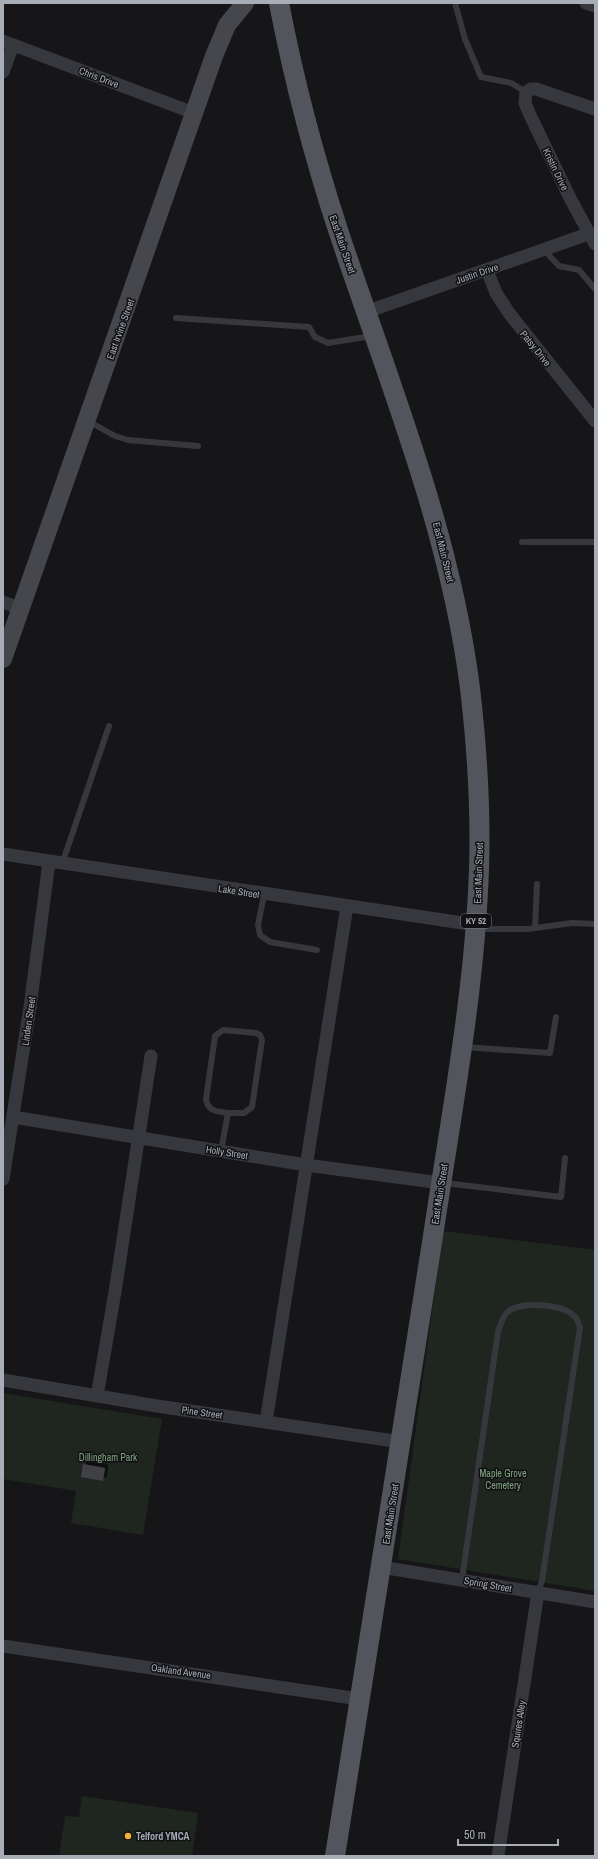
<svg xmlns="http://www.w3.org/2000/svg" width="598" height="1859" font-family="'Archivo Narrow',sans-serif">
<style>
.green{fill:#1e261f}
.building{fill:#404145;filter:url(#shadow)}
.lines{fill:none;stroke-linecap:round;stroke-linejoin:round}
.lane{stroke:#37383d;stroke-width:6}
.street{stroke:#37383d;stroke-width:13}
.secondary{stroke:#45474d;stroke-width:18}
.primary{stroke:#53555c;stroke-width:20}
.poi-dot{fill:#f2b134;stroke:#111113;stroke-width:1.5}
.labels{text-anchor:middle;stroke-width:3;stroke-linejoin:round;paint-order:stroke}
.shield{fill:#111113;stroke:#7b7e86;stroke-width:1}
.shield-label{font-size:9px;font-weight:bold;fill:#a8adb8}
.street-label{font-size:10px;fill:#a8adb8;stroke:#111113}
.park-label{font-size:10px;fill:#7fa381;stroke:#111113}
.poi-label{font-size:10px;font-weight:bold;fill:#a8adb8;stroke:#111113;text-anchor:start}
</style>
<defs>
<filter id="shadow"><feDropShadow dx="3.5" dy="-3.5" stdDeviation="0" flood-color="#0009"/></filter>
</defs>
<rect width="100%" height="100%" fill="#161618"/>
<path class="green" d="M443 1231 595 1250V1591L398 1559Z
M3 1393 162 1419 143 1535 71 1523 76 1491 3 1479Z
M82 1796 198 1813 192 1856H59L65 1816 79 1817Z"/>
<path class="building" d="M83 1464 105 1468 103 1481 81 1477Z"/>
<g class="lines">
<path class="lane" d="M455 3 465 39 481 77 511 83 526 92
M544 250 559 266 579 270 595 289
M176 318 309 327 315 337 328 343 371 336
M88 421 115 436 128 440 198 446
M522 542H595
M62 864 109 726
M264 895 258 925 260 935 270 942 317 950
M535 928 537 884
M479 929H528L572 923 595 924
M465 1047 550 1053 556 1017
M221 1151 228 1113C217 1111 208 1112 206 1099L215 1036 223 1030 256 1033 260 1035 262 1040 252 1107 244 1113H228
M445 1183 561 1197 565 1158
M462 1579 498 1332C501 1324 503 1313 512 1309 527 1302 564 1304 575 1317 578 1319 579 1325 580 1328L542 1581 538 1592"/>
<path class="street" d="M586 3 595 6
M3 41 194 113
M3 72 13 45
M595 109 536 89H531L526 92 525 103 530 115 571 200 595 244
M487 270 496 293 509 313 595 421
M366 312 588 234
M3 602 21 609
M3 854 476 925
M13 1117 306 1165 441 1183
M3 1179 30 1007 49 862
M3 1380 157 1406 401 1442
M97 1396 115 1292 151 1056
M266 1422 347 906
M381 1567 595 1602
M3 1646 359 1699
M498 1856 538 1592"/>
<path class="secondary" d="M3 659 214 56 227 25 245 3"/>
<path class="primary" d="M279 3C294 81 314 157 339 233 389 383 450 530 470 688 477 748 481 808 479 869 475 991 451 1115 433 1236 401 1443 367 1649 335 1856"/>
</g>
<circle class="poi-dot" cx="128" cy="1836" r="4"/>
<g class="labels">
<rect class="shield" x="461" y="914" width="30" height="14" rx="3"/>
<g class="shield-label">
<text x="476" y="924">KY 52</text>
</g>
<g class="street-label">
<text transform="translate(99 77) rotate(21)" y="4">Chris Drive</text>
<text transform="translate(556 169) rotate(64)" y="4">Kristin Drive</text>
<text transform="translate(343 244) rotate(71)" y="4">East Main Street</text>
<text transform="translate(477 273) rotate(-19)" y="4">Justin Drive</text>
<text transform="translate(120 329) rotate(-70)" y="4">East Irvine Street</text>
<text transform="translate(536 348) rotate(51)" y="4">Patsy Drive</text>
<text transform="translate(444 552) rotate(76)" y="4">East Main Street</text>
<text transform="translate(478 873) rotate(-88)" y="4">East Main Street</text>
<text transform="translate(239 891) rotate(9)" y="4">Lake Street</text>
<text transform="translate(28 1021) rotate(-82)" y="4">Linden Street</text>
<text transform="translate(227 1152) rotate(9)" y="4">Holly Street</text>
<text transform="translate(439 1194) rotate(-81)" y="4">East Main Street</text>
<text transform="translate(202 1412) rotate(8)" y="4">Pine Street</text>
<text transform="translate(390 1514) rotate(-81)" y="4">East Main Street</text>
<text transform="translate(488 1584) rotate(10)" y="4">Spring Street</text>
<text transform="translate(181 1671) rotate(8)" y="4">Oakland Avenue</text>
<text transform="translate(518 1724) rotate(-81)" y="4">Squires Alley</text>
</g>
<g class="park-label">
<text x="108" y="1461">Dillingham Park</text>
<text x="503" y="1477">Maple Grove<tspan x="503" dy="12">Cemetery</tspan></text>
</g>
<g class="poi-label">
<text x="136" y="1840">Telford YMCA</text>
</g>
</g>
<rect width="598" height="1859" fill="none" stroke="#a8adb8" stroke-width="8"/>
<path d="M458 1839v6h100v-6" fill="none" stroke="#a8adb8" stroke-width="2"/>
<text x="464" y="1839" font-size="12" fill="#a8adb8" stroke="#111113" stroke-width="3" paint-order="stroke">50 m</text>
</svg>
